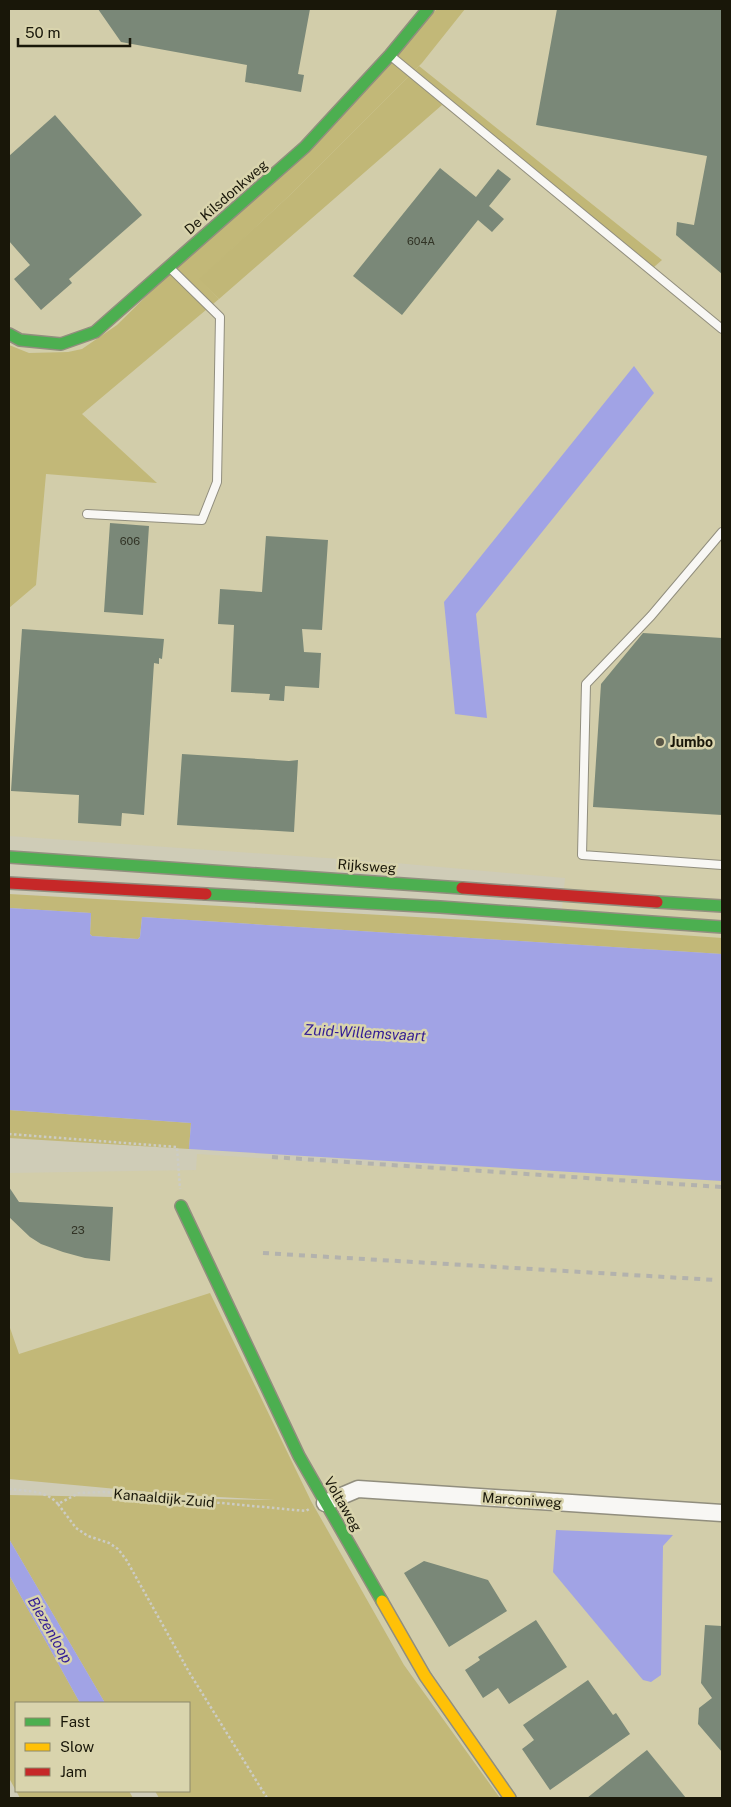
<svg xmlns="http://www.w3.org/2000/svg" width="731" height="1807" font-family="'Public Sans',sans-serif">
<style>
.built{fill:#d2cdaa}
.green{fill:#c2b878}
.forest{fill:#c1b777}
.water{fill:#a1a3e5}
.building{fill:#7a8878}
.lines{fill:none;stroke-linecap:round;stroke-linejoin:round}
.lane-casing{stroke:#918e7e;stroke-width:10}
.street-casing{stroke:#918e7e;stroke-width:19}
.fast-casing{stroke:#918e7e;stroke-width:14}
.slow-casing{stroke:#918e7e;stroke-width:14}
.jam-casing{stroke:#918e7e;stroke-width:14}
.path{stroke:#ccccc5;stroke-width:2.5;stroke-dasharray:2.5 2.5;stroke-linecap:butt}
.lane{stroke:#f8f7f4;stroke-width:8}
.street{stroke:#f8f7f4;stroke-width:16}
.fast{stroke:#4caf50;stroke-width:11}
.slow{stroke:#ffc107;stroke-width:11}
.jam{stroke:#c62828;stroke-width:11}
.rail{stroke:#b3b2ad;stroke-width:4;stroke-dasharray:6 6;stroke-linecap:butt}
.poi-dot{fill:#595646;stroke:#d9d4ad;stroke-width:2}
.labels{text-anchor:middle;stroke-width:5;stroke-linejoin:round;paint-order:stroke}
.number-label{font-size:11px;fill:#313325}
.street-label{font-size:14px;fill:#191709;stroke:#d9d4ad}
.poi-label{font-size:14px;font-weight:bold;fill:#191709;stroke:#d9d4ad;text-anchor:start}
.water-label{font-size:15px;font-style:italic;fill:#321c95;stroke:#d9d4ad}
</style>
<rect width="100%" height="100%" fill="#cfccb7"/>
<path class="built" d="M9 9H722V1798H500L404 1665 311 1501 17 1354 9 1328V1173L196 1170 197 1154 395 1167 619 1163 558 951 565 878 384 862 9 836Z"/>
<path class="green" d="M437 9H465L422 63 291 194 200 279 219 299 82 414 157 483 46 474 36 585 9 608V345L29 353 68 352 82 349 117 325Z
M9 894 486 921 722 938V954L142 917 140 937 138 939 92 936 90 934 91 913 9 908Z
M9 1110 191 1123 189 1149 9 1138Z
M210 1293 311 1501 404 1665 500 1798H159L155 1791H189V1703H105L9 1539V1495L275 1500 182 1495 9 1479V1325L19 1354Z
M9 1575 80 1703H16V1791H129L133 1798H20L9 1778Z"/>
<path class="forest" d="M419 66 662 260 654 267 442 105 219 299 199 279 291 194Z"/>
<path class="water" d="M634 366 654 393 476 614 487 718 455 714 444 602Z
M9 908 91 913 90 934 92 936 138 939 140 937 142 917 722 954V1181L189 1149 191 1123 9 1110Z
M556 1530 673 1535 663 1546 661 1675 651 1682 643 1680 553 1572Z
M9 1539 105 1703H80L9 1575Z"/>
<path class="building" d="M98 9H310L298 74 304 75 301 92 245 82 247 65 121 42Z
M557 9H722V274L676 235 677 222 694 225 707 156 536 125Z
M55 115 142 215 69 279 72 283 41 310 14 279 30 265 9 241V156Z
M440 168 476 197 498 169 511 179 489 206 504 219 492 232 478 220 402 315 353 276Z
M110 523 149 526 143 615 104 612Z
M266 536 328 540 322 630 302 629 304 652 321 653 319 688 285 686 284 701 269 700 270 694 231 692 234 625 218 624 220 589 262 592Z
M22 629 164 639 162 659 159 658V664L154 663 144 815 122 813 121 826 78 823 79 795 11 791Z
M643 633 722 638V815L593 807 601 684Z
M182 754 289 761 298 760 294 832 177 825Z
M9 1187 19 1202 113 1207 110 1261 85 1258 63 1252 41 1244 30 1237 9 1217Z
M424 1561 488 1580 507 1611 449 1647 404 1573Z
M536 1620 567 1667 509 1704 498 1688 483 1698 465 1670 480 1660 478 1657Z
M705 1625 722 1626V1752L698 1724 699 1708 712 1698 701 1683Z
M588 1680 613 1715 616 1713 630 1734 550 1790 522 1749 534 1740 523 1725Z
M647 1750 686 1798H587L638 1757Z"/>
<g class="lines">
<defs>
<path id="lane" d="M392 57 722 329
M87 514 202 520 217 482 220 317 170 268
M722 532 651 616 586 684 582 855 722 865"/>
<path id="street" d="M325 1503 358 1489 722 1513"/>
<path id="fast" d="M9 334 20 340 61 344 95 332 305 147 390 55 428 9
M9 857 462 888
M206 894 440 907 722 927
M657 902 722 906
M181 1206 299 1456 382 1601"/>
<path id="slow" d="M382 1601 425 1676 510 1798"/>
<path id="jam" d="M9 883 206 894
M462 888 657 902"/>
</defs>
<use href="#lane" class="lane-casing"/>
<use href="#street" class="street-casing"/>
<use href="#fast" class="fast-casing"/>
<use href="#slow" class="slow-casing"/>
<use href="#jam" class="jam-casing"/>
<path class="path" d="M9 1134 177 1147 180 1189
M9 1489C26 1491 46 1490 58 1504L79 1493 104 1492 306 1511 309 1509
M58 1504 76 1528 88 1536 109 1543 118 1549 127 1561 189 1672 267 1798"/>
<use href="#lane" class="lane"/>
<use href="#street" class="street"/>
<use href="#fast" class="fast"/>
<use href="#slow" class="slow"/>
<use href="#jam" class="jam"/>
<path class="rail" d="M272 1157 722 1187
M263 1253 716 1280"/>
</g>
<circle class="poi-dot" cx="660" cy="742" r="5"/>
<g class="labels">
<g class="number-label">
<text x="421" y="245">604A</text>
<text x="130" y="545">606</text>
<text x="78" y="1234">23</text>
</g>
<g class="street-label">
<text transform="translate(226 197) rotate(-41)" y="5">De Kilsdonkweg</text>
<text transform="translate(367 866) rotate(4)" y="5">Rijksweg</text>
<text transform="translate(164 1498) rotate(5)" y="5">Kanaaldijk-Zuid</text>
<text transform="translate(522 1500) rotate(4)" y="5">Marconiweg</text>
<text transform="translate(343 1504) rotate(60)" y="5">Voltaweg</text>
</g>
<g class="poi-label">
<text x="670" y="747">Jumbo</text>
</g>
<g class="water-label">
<text transform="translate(365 1033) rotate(3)" y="5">Zuid-Willemsvaart</text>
<text transform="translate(50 1630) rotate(60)" y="5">Biezenloop</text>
</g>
</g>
<rect width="731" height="1807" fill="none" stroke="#191709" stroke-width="20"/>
<rect x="15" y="1702" width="175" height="90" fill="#d9d4ad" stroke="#8c886b"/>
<rect x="25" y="1718" width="25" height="8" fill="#4caf50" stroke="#8c886b"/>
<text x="60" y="1727" font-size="15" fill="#191709">Fast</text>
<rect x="25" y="1743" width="25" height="8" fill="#ffc107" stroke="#8c886b"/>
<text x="60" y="1752" font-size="15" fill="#191709">Slow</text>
<rect x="25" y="1768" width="25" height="8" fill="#c62828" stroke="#8c886b"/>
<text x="60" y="1777" font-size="15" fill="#191709">Jam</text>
<path d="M18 38v8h112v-8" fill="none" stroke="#191709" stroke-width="2.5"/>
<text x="25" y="38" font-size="15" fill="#191709" stroke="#d9d4ad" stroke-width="4" paint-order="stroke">50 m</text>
</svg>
